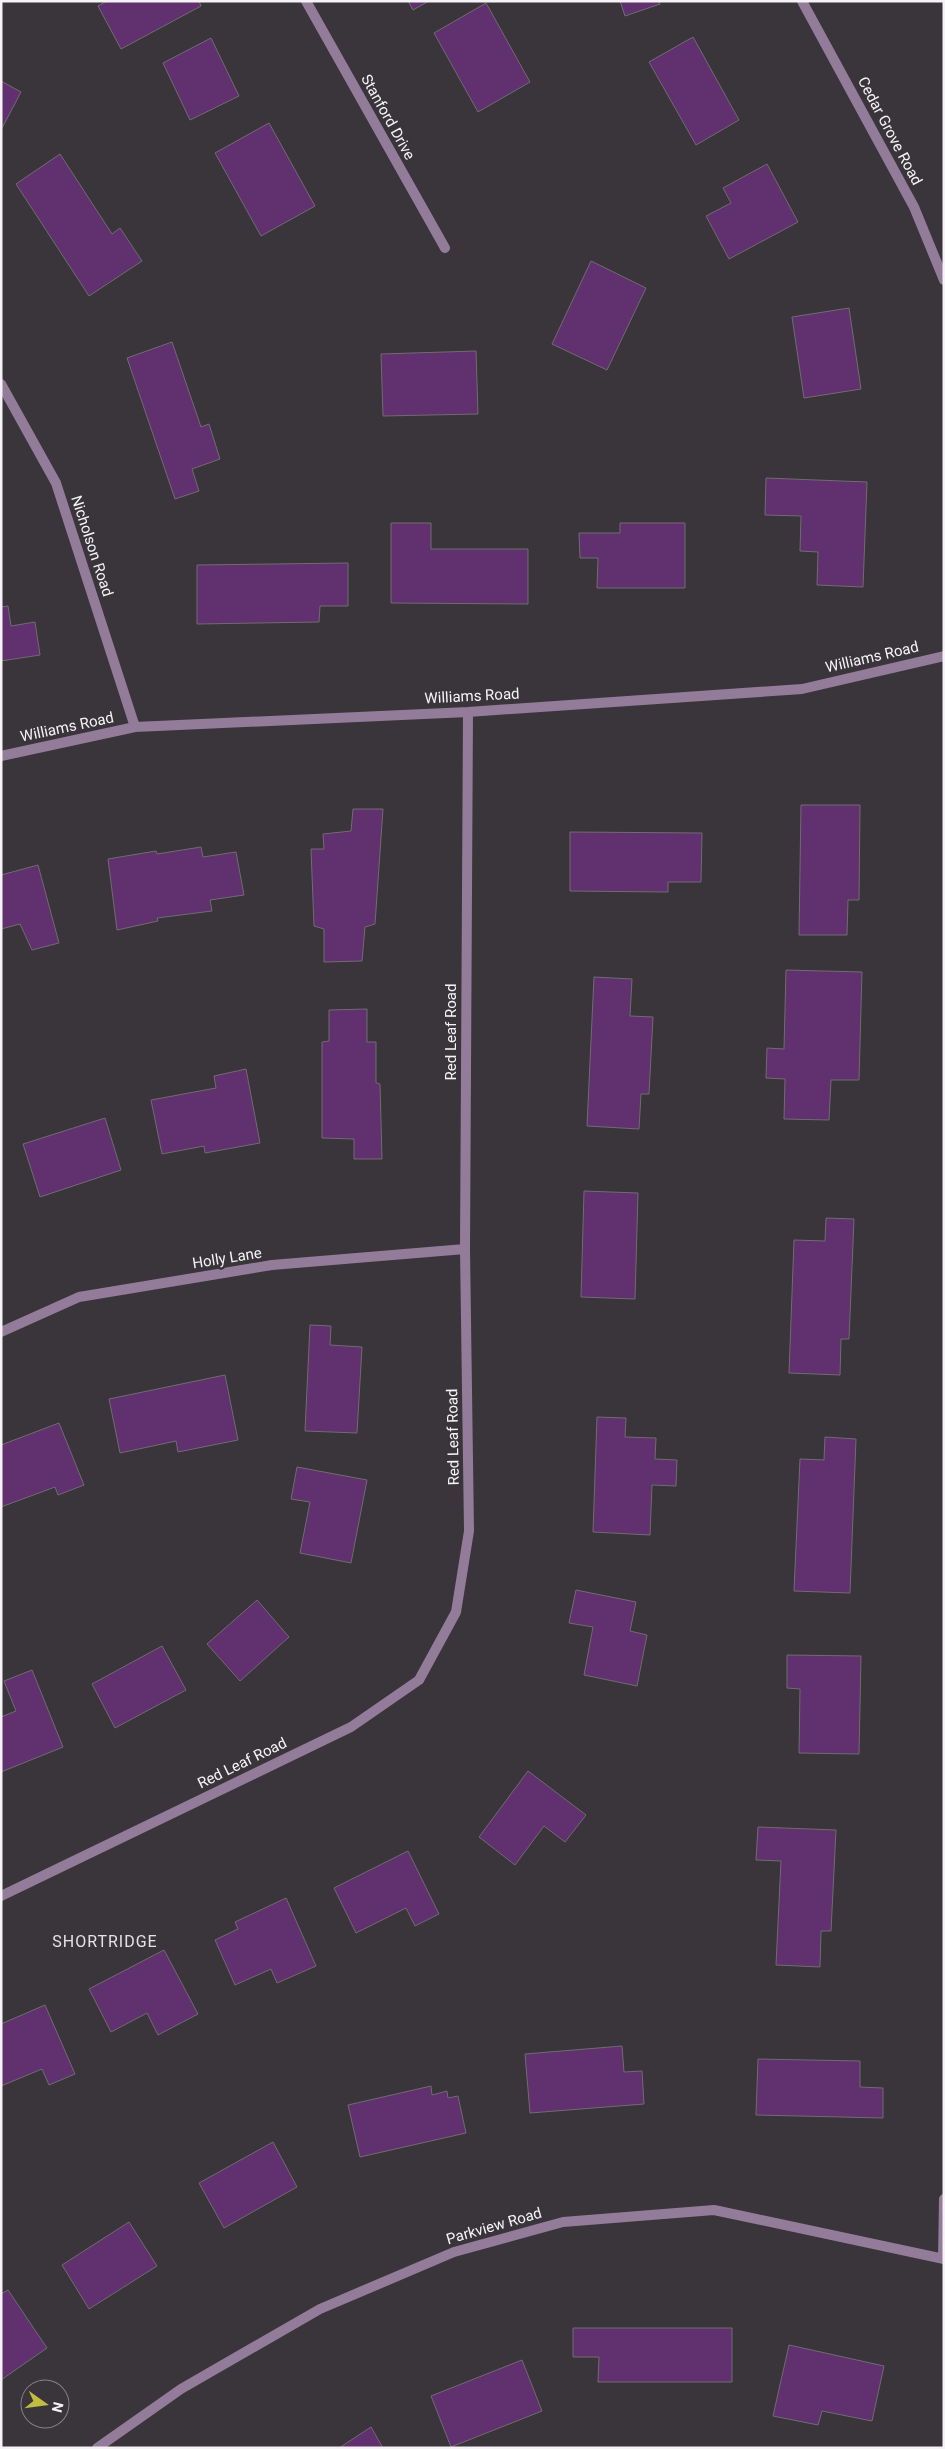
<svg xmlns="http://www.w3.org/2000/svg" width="945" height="2449" font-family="Roboto,sans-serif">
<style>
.building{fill:#61306e;stroke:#706c71}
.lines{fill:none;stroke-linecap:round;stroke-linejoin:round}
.minor{stroke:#937c99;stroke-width:10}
.labels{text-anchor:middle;stroke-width:5;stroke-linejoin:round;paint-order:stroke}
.street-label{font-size:15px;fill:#f6f3f7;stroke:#39353a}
.neighbourhood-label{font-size:16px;letter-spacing:1px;fill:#e6e1e8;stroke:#39353a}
</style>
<rect width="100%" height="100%" fill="#39353a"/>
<path class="building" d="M107 1H199L201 6 121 49 98 6Z
M408 1H429L413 10Z
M620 1H659L660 4 625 16Z
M486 3 530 82 478 112 434 33Z
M693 37 739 120 696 145 649 62Z
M211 38 239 96 190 120 163 63Z
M1 81 21 92 1 130Z
M269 123 315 206 261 236 215 153Z
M60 154 112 234 120 228 142 261 89 296 16 184Z
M767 164 798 222 729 259 706 216 731 203 723 188Z
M591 261 646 288 607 370 552 344Z
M849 308 861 389 804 398 792 317Z
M172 342 201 427 209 424 220 459 192 469 199 491 175 499 127 358Z
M476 351 478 414 383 416 381 354Z
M766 478 867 482 863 587 817 585 818 552 800 551 801 516 765 515Z
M391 523H431V549H528V604L391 603Z
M620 523H685V588H597L598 558H580L579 533H620Z
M348 563V606H320L319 622 197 624V565Z
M8 606 11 626 35 622 40 655 1 661V607Z
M801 805H860L859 900H848L847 935H799Z
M353 809H383L375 924 365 927 362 961 324 962V929L314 926 311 849H324L323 834 351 831Z
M570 832 702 833 701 882H668V892L570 891Z
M201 847 203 857 236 852 244 895 210 900 212 911 157 918 158 921 117 930 108 859 156 851 157 854Z
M38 865 59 943 32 950 20 924 1 929V875Z
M786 970 862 972 859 1080H831L829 1120 784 1119 785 1079 766 1078 767 1048 784 1049Z
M594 977 632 979 630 1016 653 1017 649 1094H641L639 1129 587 1126Z
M367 1009V1042H376V1083L380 1084 382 1159H354V1139L322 1138V1042L329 1041V1010Z
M246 1069 260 1143 205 1153 204 1146 162 1154 151 1100 216 1088 214 1076Z
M105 1118 121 1170 40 1197 23 1144Z
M584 1191 638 1193 635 1299 581 1297Z
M826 1218 854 1219 849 1339H841L840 1375 789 1373 794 1240 825 1241Z
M310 1325 331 1326 330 1345 362 1347 357 1433 305 1431Z
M225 1375 238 1440 178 1452 176 1441 120 1453 109 1399Z
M597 1417 626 1418 625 1437 656 1438 655 1459 677 1460 676 1486 652 1485 650 1535 593 1532Z
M59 1423 84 1485 58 1495 55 1487 1 1507V1445Z
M825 1437 856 1439 850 1593 794 1591 800 1459 824 1460Z
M297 1467 367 1480 351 1563 300 1553 310 1502 291 1499Z
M576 1590 636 1602 630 1631 647 1635 637 1686 584 1675 593 1627 569 1623Z
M257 1600 289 1637 240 1681 207 1644Z
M162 1646 186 1690 115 1728 92 1684Z
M787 1655 861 1656 859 1754 799 1753 800 1689 787 1688Z
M32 1670 63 1747 1 1772V1717L16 1711 4 1681Z
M528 1771 586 1815 565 1842 544 1826 515 1865 479 1837Z
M758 1827 836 1830 831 1931H821L820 1967 776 1965 781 1861 756 1860Z
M408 1851 439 1914 415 1926 406 1908 356 1933 334 1888Z
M286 1898 316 1966 277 1983 271 1969 235 1985 215 1940 238 1929 235 1922Z
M164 1950 198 2014 158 2035 147 2013 111 2032 89 1989Z
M45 2005 75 2074 49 2085 42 2069 1 2086V2024Z
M622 2046 624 2072 642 2071 644 2104 530 2113 525 2054Z
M758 2059 860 2061V2087L883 2088V2118L756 2115Z
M431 2086 432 2095 447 2091 448 2098 458 2096 466 2133 360 2157 348 2105Z
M273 2142 297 2187 224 2228 199 2183Z
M129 2222 157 2266 89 2309 62 2265Z
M8 2290 47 2348 1 2380V2294Z
M573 2328H732V2382H598L599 2357H573Z
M789 2345 884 2366 872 2421 822 2411 818 2425 773 2416Z
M522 2360 542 2411 451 2447 431 2396Z
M371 2427 383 2448H339Z"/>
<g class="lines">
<path class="minor" d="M306 1 445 248
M802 1 914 207 944 280
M1 384 56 483 135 727
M1 756 135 727 468 712 802 689 944 656
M1 1332 79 1297 272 1265 465 1249
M1 1896 351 1727 419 1680 456 1612 469 1531 465 1249 468 712
M943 2259 944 2199
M97 2448 181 2389 320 2309 454 2252 563 2222 714 2210 944 2259"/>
</g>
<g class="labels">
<g class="street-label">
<text transform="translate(388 117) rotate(61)" y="5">Stanford Drive</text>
<text transform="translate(890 131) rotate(62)" y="5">Cedar Grove Road</text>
<text transform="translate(92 546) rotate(72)" y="5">Nicholson Road</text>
<text transform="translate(872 657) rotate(-13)" y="5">Williams Road</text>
<text transform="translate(472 696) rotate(-3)" y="5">Williams Road</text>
<text transform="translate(67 727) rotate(-12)" y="5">Williams Road</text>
<text transform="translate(451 1032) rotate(-90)" y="5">Red Leaf Road</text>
<text transform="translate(227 1258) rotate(-9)" y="5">Holly Lane</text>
<text transform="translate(453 1437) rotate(-91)" y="5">Red Leaf Road</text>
<text transform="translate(242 1763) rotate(-26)" y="5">Red Leaf Road</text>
<text transform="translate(494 2226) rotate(-16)" y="5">Parkview Road</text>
</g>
<g class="neighbourhood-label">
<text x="105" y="1947">SHORTRIDGE</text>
</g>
</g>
<rect width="945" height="2449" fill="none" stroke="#f6f3f7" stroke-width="5"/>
<g transform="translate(45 2404) rotate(104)"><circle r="24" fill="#39353a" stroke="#858186"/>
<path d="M0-4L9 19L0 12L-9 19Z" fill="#c0be41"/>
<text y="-8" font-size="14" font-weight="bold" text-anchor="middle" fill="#f6f3f7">N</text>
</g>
</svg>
